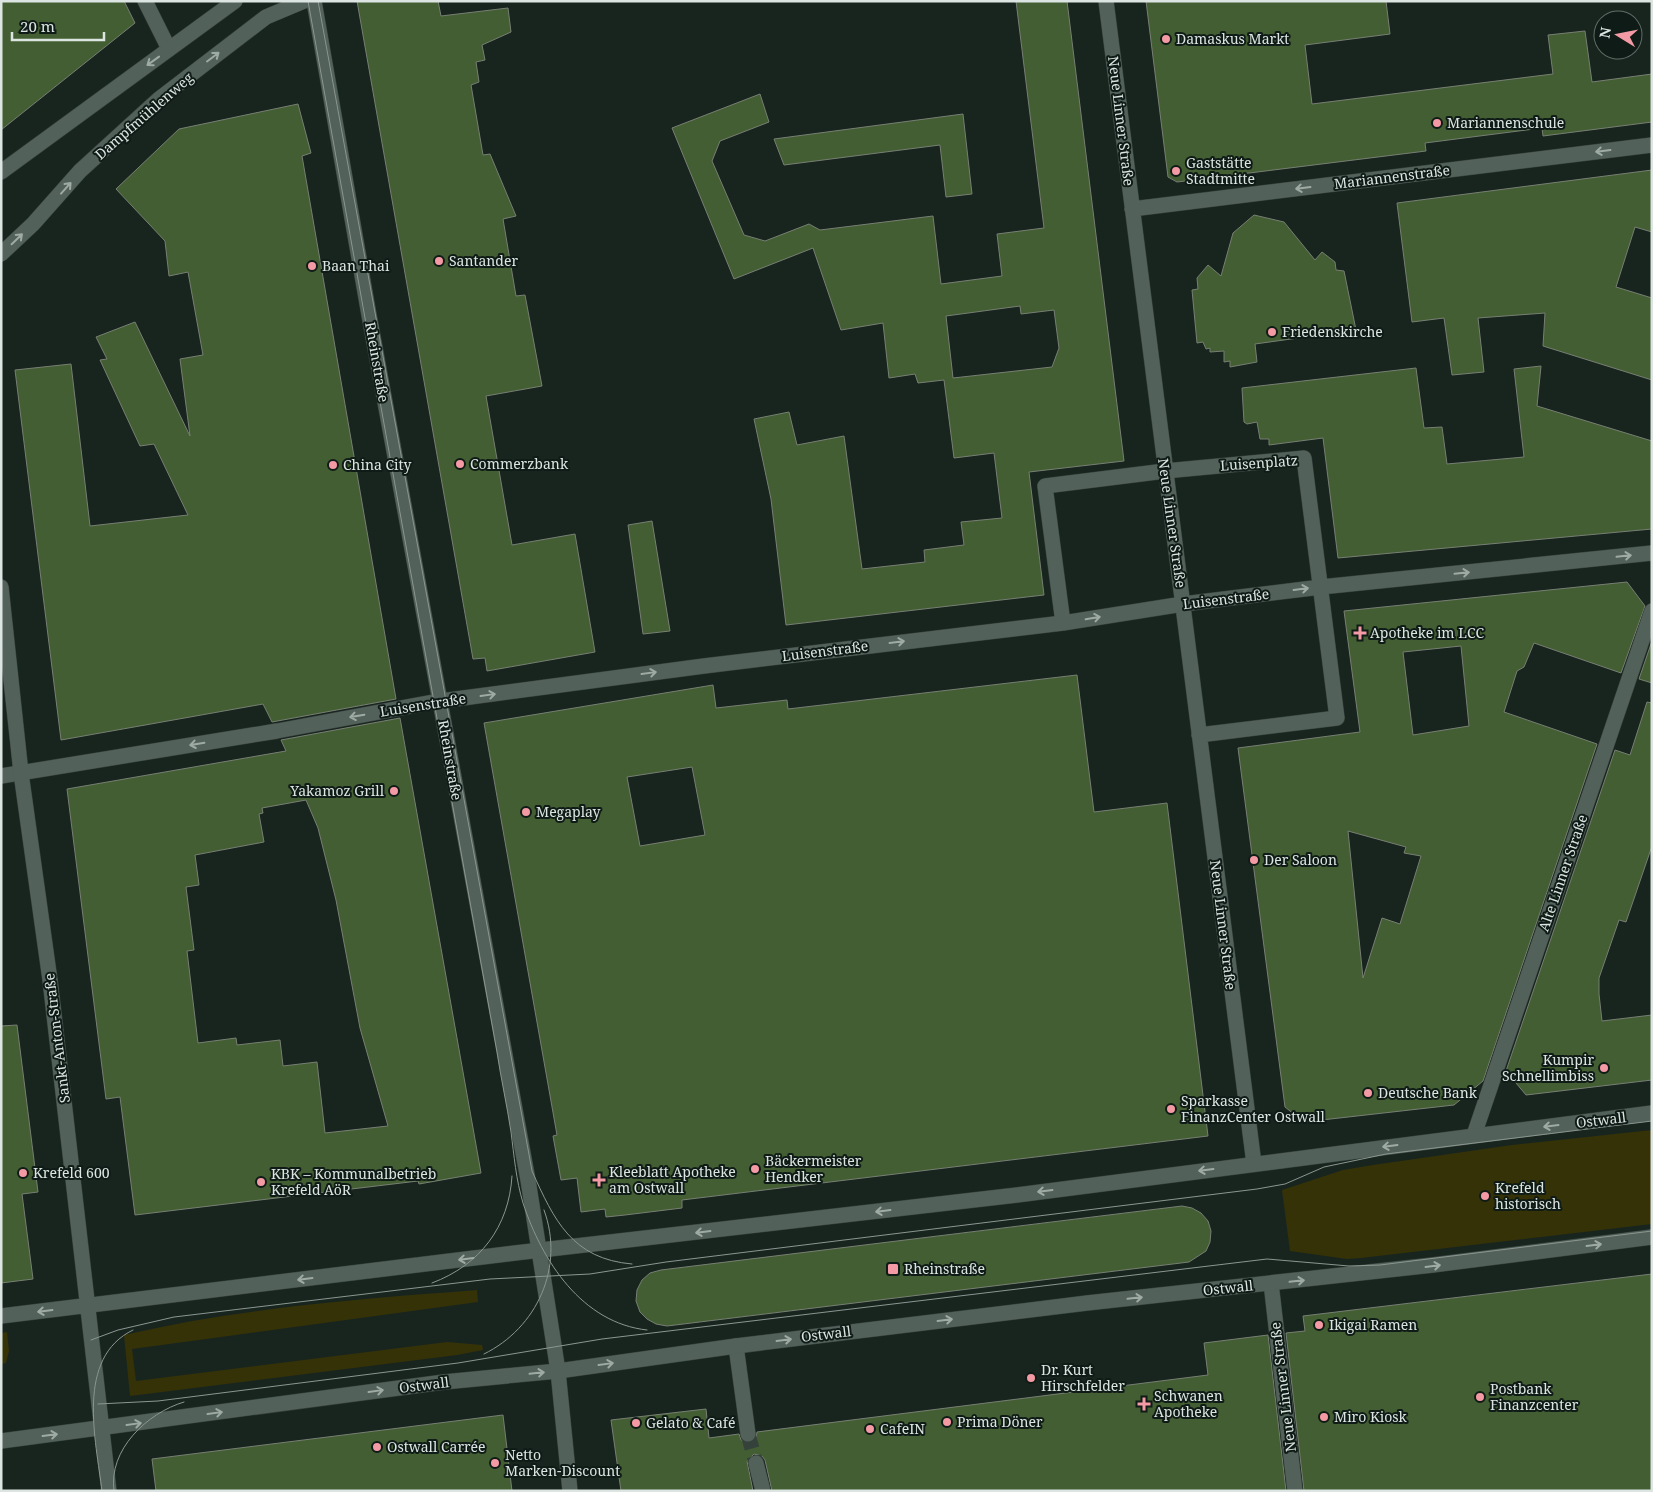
<svg xmlns="http://www.w3.org/2000/svg" width="1653" height="1492" font-family="'Noto Serif',serif">
<style>
.green{fill:#363207}
.building{fill:#435e32;stroke:#777f73;fill-rule:evenodd}
.lines{fill:none;stroke-linecap:round;stroke-linejoin:round}
.street-tunnel{stroke:#35423c;stroke-width:15;stroke-dasharray:15 8;stroke-linecap:butt}
.street-casing{stroke:#38423d;stroke-width:16}
.secondary-casing{stroke:#38423d;stroke-width:16}
.street{stroke:#52615a;stroke-width:15}
.secondary{stroke:#52615a;stroke-width:15}
.tram{stroke:#8b9691;stroke-width:1}
.oneway{stroke:#9eaaa4}
.poi-dot{fill:#f49aa4;stroke:#0f1b16;stroke-width:2}
.labels{text-anchor:middle;stroke-width:4;stroke-linejoin:round;paint-order:stroke}
.poi-label{font-size:14px;fill:#dce5e1;stroke:#0f1b16;text-anchor:start}
.street-label{font-size:14px;fill:#dce5e1;stroke:#0f1b16}
</style>
<rect width="100%" height="100%" fill="#18251f"/>
<path class="green" d="M1652 1130V1224L1361 1258 1347 1259 1290 1251 1282 1190 1343 1170 1373 1165 1512 1145Z
M477 1290 478 1302 132 1349 136 1381 447 1342 482 1345 483 1350 457 1355 130 1396 124 1335C239 1308 359 1299 477 1290Z
M7 1332 9 1351 6 1363 1 1364V1333Z"/>
<path class="building" d="M1 1H124L135 23 1 130Z
M357 1H438L441 16 508 8 511 32 482 45 485 60 476 62 479 82 471 85 483 155 490 154 516 216 503 219 516 296 525 295 542 386 486 396 512 545 575 534 595 652 487 671 485 658 473 659Z
M1016 1H1067L1124 461 1029 472 1044 595 786 625 771 499 754 419 789 412 797 445 844 436 862 569 925 562 924 550 964 545 961 522 1002 518 994 453 954 458 944 380 918 383 915 374 889 378 883 323 841 330 813 248 734 279 672 128 760 94 769 122 720 141 712 161 744 235 765 241 809 224 820 230 933 216 941 284 1002 276 997 234 1044 228ZM1020 306 1021 314 1054 310 1059 348 1052 367 953 378 946 316Z
M1146 1H1386L1390 34 1305 45 1312 104 1553 74 1548 35 1585 31 1592 82 1652 74V122L1543 136 1542 128 1425 143 1426 151 1177 182 1168 177Z
M298 104 311 153 302 156 396 699 272 722 263 704 61 740 15 370 71 364 90 526 188 515 154 444 140 446 100 360 107 359 96 337 135 322 190 436 180 359 203 355 188 272 169 276 165 241 116 189 179 129Z
M963 114 972 194 946 197 940 145 784 165 774 139Z
M1652 170V232L1635 227 1616 287 1652 298V380L1543 346 1545 313 1478 318 1484 372 1452 375 1444 318 1412 322 1397 203Z
M1254 215 1284 222 1315 260 1322 252 1335 262 1336 270 1344 271 1356 330 1255 344 1257 362 1230 367V361L1224 362V351L1210 352V348L1206 349 1203 342 1197 343 1192 290 1198 289 1197 278 1208 265 1221 276 1233 233Z
M1541 366 1537 406 1652 441V529L1338 558 1323 438 1269 445V439H1260L1257 422 1247 424 1244 422 1242 388 1416 368 1424 428 1442 427 1447 464 1524 457 1514 369Z
M652 521 670 631 643 634 628 525Z
M1627 582 1645 606 1621 673 1534 643 1524 667 1517 671 1504 712 1597 744 1483 1081 1454 1105 1304 1122 1285 1107 1238 748 1360 732 1344 611ZM1461 646 1469 726 1413 735 1403 652ZM1348 831 1406 847 1404 853 1421 856 1400 924 1382 918 1363 978Z
M1652 641V683L1639 679Z
M1077 675 1094 812 1167 803 1208 1136 682 1200V1208L625 1215 606 1217 605 1209 581 1212 577 1178 561 1180 553 1136 557 1135 484 723 713 685 716 708 787 700 788 709ZM692 767 705 835 640 846 627 777Z
M1647 702 1652 703V846L1626 922 1619 920 1599 978V994L1602 1021 1652 1015V1080L1526 1095 1506 1071 1615 750 1630 755Z
M400 718 481 1173 419 1184 418 1181 135 1215 120 1097 106 1099 67 789 286 751 281 740ZM306 800 318 828 336 900 360 1028 388 1126 325 1133 317 1062 283 1066 280 1040 237 1045 236 1038 198 1043 187 951 194 950 186 887 199 885 195 855 264 842 259 814 263 813 262 808Z
M17 1025 38 1192 22 1194 33 1279 1 1283V1026Z
M1182 1206 1192 1208 1201 1213 1208 1221 1211 1231 1210 1242 1206 1251 1189 1262 667 1326 656 1324 647 1319 640 1312 636 1301 637 1290 642 1280 650 1273 661 1270Z
M1652 1274V1491H1304L1286 1333 1305 1331 1303 1316Z
M1268 1335 1286 1491H772L765 1460 762 1456 754 1454 747 1461 753 1491H621L611 1420 706 1409 709 1438 739 1434 741 1440 749 1443 756 1438 757 1432 1208 1375 1204 1343Z
M503 1415 512 1491H156L152 1459Z"/>
<g class="lines">
<path class="street-tunnel" d="M748 1434 756 1463"/>
<defs>
<path id="street" d="M145 1 169 49
M314 1 369 315 528 1180 558 1371 570 1491
M1106 1 1254 1164
M1132 209 1652 145
M1063 623 1045 486 1165 471 1304 458 1337 718 1199 735
M1 776 277 731 433 702 704 666 1063 623 1183 604 1321 587 1652 553
M1474 1135 1652 611
M1271 1283 1295 1491
M736 1346 748 1434
M756 1463 763 1491"/>
<path id="secondary" d="M1 172 235 1
M1 254 33 224 80 171 159 99 266 17 304 1
M1 587 21 773 50 980 109 1491
M1 1316 515 1253 1017 1195 1652 1113
M1 1441 444 1382 558 1371 736 1346 1087 1303 1433 1265 1652 1237"/>
</defs>
<use href="#street" class="street-casing"/>
<use href="#secondary" class="secondary-casing"/>
<use href="#street" class="street"/>
<use href="#secondary" class="secondary"/>
<path class="tram" d="M308 1 497 1052C501 1079 507 1105 511 1132 514 1155 516 1180 523 1203 542 1261 582 1323 647 1330
M318 1 532 1171C554 1220 572 1259 632 1264
M432 1283C480 1265 509 1227 512 1176
M91 1340 118 1330 174 1317 490 1279 590 1274 666 1262 1257 1189 1285 1184 1324 1167 1386 1154 1652 1121
M484 1354C537 1328 565 1267 544 1210
M98 1404 158 1401 458 1363 602 1339 1267 1259 1349 1266 1380 1265 1652 1231
M102 1491C96 1440 75 1358 133 1330
M114 1491C108 1450 147 1413 184 1402"/>
</g>
<defs><path id="oneway-shaft" d="M-6 0H5M1.5-3L5.5 0L1.5 3" fill="none" stroke-width="1.6" stroke-linecap="round" stroke-linejoin="round" transform="scale(1.25)"/></defs>
<g class="oneway">
<use href="#oneway-shaft" transform="translate(213 57) rotate(-37)"/>
<use href="#oneway-shaft" transform="translate(153 61) rotate(144)"/>
<use href="#oneway-shaft" transform="translate(1603 151) rotate(173)"/>
<use href="#oneway-shaft" transform="translate(66 188) rotate(-48)"/>
<use href="#oneway-shaft" transform="translate(1303 188) rotate(173)"/>
<use href="#oneway-shaft" transform="translate(17 239) rotate(-44)"/>
<use href="#oneway-shaft" transform="translate(1624 556) rotate(-6)"/>
<use href="#oneway-shaft" transform="translate(1462 573) rotate(-6)"/>
<use href="#oneway-shaft" transform="translate(1301 589) rotate(-7)"/>
<use href="#oneway-shaft" transform="translate(1093 618) rotate(-10)"/>
<use href="#oneway-shaft" transform="translate(897 642) rotate(-7)"/>
<use href="#oneway-shaft" transform="translate(649 673) rotate(-8)"/>
<use href="#oneway-shaft" transform="translate(488 695) rotate(-8)"/>
<use href="#oneway-shaft" transform="translate(357 716) rotate(170)"/>
<use href="#oneway-shaft" transform="translate(197 744) rotate(171)"/>
<use href="#oneway-shaft" transform="translate(1551 1126) rotate(173)"/>
<use href="#oneway-shaft" transform="translate(1390 1146) rotate(173)"/>
<use href="#oneway-shaft" transform="translate(1206 1170) rotate(173)"/>
<use href="#oneway-shaft" transform="translate(1045 1191) rotate(173)"/>
<use href="#oneway-shaft" transform="translate(883 1211) rotate(173)"/>
<use href="#oneway-shaft" transform="translate(703 1232) rotate(173)"/>
<use href="#oneway-shaft" transform="translate(1594 1245) rotate(-7)"/>
<use href="#oneway-shaft" transform="translate(466 1259) rotate(173)"/>
<use href="#oneway-shaft" transform="translate(1433 1266) rotate(-7)"/>
<use href="#oneway-shaft" transform="translate(305 1279) rotate(173)"/>
<use href="#oneway-shaft" transform="translate(1297 1281) rotate(-6)"/>
<use href="#oneway-shaft" transform="translate(1135 1298) rotate(-6)"/>
<use href="#oneway-shaft" transform="translate(45 1311) rotate(173)"/>
<use href="#oneway-shaft" transform="translate(945 1320) rotate(-7)"/>
<use href="#oneway-shaft" transform="translate(784 1340) rotate(-7)"/>
<use href="#oneway-shaft" transform="translate(606 1364) rotate(-8)"/>
<use href="#oneway-shaft" transform="translate(537 1373) rotate(-6)"/>
<use href="#oneway-shaft" transform="translate(376 1391) rotate(-8)"/>
<use href="#oneway-shaft" transform="translate(215 1413) rotate(-8)"/>
<use href="#oneway-shaft" transform="translate(134 1424) rotate(-8)"/>
<use href="#oneway-shaft" transform="translate(50 1435) rotate(-7)"/>
</g>
<g class="poi-dot">
<circle cx="1166" cy="39" r="5"/>
<circle cx="1437" cy="123" r="5"/>
<circle cx="1176" cy="171" r="5"/>
<circle cx="439" cy="261" r="5"/>
<circle cx="312" cy="266" r="5"/>
<circle cx="1272" cy="332" r="5"/>
<circle cx="460" cy="464" r="5"/>
<circle cx="333" cy="465" r="5"/>
<path d="M1357.5 625.5h5v5h5v5h-5v5h-5v-5h-5v-5h5z"/>
<circle cx="394" cy="791" r="5"/>
<circle cx="526" cy="812" r="5"/>
<circle cx="1254" cy="860" r="5"/>
<circle cx="1604" cy="1068" r="5"/>
<circle cx="1368" cy="1093" r="5"/>
<circle cx="1171" cy="1109" r="5"/>
<circle cx="755" cy="1169" r="5"/>
<circle cx="23" cy="1173" r="5"/>
<path d="M596.5 1172.5h5v5h5v5h-5v5h-5v-5h-5v-5h5z"/>
<circle cx="261" cy="1182" r="5"/>
<circle cx="1485" cy="1196" r="5"/>
<rect x="887" y="1263" width="12" height="12" rx="2.5"/>
<circle cx="1319" cy="1325" r="5"/>
<circle cx="1031" cy="1378" r="5"/>
<circle cx="1480" cy="1397" r="5"/>
<path d="M1141.5 1396.5h5v5h5v5h-5v5h-5v-5h-5v-5h5z"/>
<circle cx="1324" cy="1417" r="5"/>
<circle cx="947" cy="1422" r="5"/>
<circle cx="636" cy="1423" r="5"/>
<circle cx="870" cy="1429" r="5"/>
<circle cx="377" cy="1447" r="5"/>
<circle cx="495" cy="1463" r="5"/>
</g>
<g class="labels">
<g class="poi-label">
<text x="1176" y="44">Damaskus Markt</text>
<text x="1447" y="128">Mariannenschule</text>
<text x="1186" y="168">Gaststätte<tspan x="1186" dy="16">Stadtmitte</tspan></text>
<text x="449" y="266">Santander</text>
<text x="322" y="271">Baan Thai</text>
<text x="1282" y="337">Friedenskirche</text>
<text x="470" y="469">Commerzbank</text>
<text x="343" y="470">China City</text>
<text x="1370" y="638">Apotheke im LCC</text>
<text x="384" y="796" text-anchor="end">Yakamoz Grill</text>
<text x="536" y="817">Megaplay</text>
<text x="1264" y="865">Der Saloon</text>
<text x="1594" y="1065" text-anchor="end">Kumpir<tspan x="1594" dy="16">Schnellimbiss</tspan></text>
<text x="1378" y="1098">Deutsche Bank</text>
<text x="1181" y="1106">Sparkasse<tspan x="1181" dy="16">FinanzCenter Ostwall</tspan></text>
<text x="765" y="1166">Bäckermeister<tspan x="765" dy="16">Hendker</tspan></text>
<text x="609" y="1177">Kleeblatt Apotheke<tspan x="609" dy="16">am Ostwall</tspan></text>
<text x="33" y="1178">Krefeld 600</text>
<text x="271" y="1179">KBK – Kommunalbetrieb<tspan x="271" dy="16">Krefeld AöR</tspan></text>
<text x="1495" y="1193">Krefeld<tspan x="1495" dy="16">historisch</tspan></text>
<text x="904" y="1274">Rheinstraße</text>
<text x="1329" y="1330">Ikigai Ramen</text>
<text x="1041" y="1375">Dr. Kurt<tspan x="1041" dy="16">Hirschfelder</tspan></text>
<text x="1490" y="1394">Postbank<tspan x="1490" dy="16">Finanzcenter</tspan></text>
<text x="1154" y="1401">Schwanen<tspan x="1154" dy="16">Apotheke</tspan></text>
<text x="1334" y="1422">Miro Kiosk</text>
<text x="957" y="1427">Prima Döner</text>
<text x="646" y="1428">Gelato &amp; Café</text>
<text x="880" y="1434">CafeIN</text>
<text x="387" y="1452">Ostwall Carrée</text>
<text x="505" y="1460">Netto<tspan x="505" dy="16">Marken-Discount</tspan></text>
</g>
<g class="street-label">
<text transform="translate(144 116) rotate(-41)" y="5">Dampfmühlenweg</text>
<text transform="translate(1121 121) rotate(83)" y="5">Neue Linner Straße</text>
<text transform="translate(1392 177) rotate(-7)" y="5">Mariannenstraße</text>
<text transform="translate(377 362) rotate(80)" y="5">Rheinstraße</text>
<text transform="translate(1259 463) rotate(-4)" y="5">Luisenplatz</text>
<text transform="translate(1172 523) rotate(82)" y="5">Neue Linner Straße</text>
<text transform="translate(1226 599) rotate(-7)" y="5">Luisenstraße</text>
<text transform="translate(825 651) rotate(-7)" y="5">Luisenstraße</text>
<text transform="translate(423 705) rotate(-9)" y="5">Luisenstraße</text>
<text transform="translate(450 760) rotate(80)" y="5">Rheinstraße</text>
<text transform="translate(1563 873) rotate(-71)" y="5">Alte Linner Straße</text>
<text transform="translate(1223 925) rotate(83)" y="5">Neue Linner Straße</text>
<text transform="translate(57 1038) rotate(-97)" y="5">Sankt-Anton-Straße</text>
<text transform="translate(1601 1120) rotate(-7)" y="5">Ostwall</text>
<text transform="translate(1228 1288) rotate(-6)" y="5">Ostwall</text>
<text transform="translate(826 1334) rotate(-7)" y="5">Ostwall</text>
<text transform="translate(424 1385) rotate(-7)" y="5">Ostwall</text>
<text transform="translate(1283 1387) rotate(-97)" y="5">Neue Linner Straße</text>
</g>
</g>
<rect width="1653" height="1492" fill="none" stroke="#dce5e1" stroke-width="5"/>
<g transform="translate(1618 35) rotate(280)"><circle r="24" fill="#0f1b16" stroke="#616c67"/>
<path d="M0-4L9 19L0 12L-9 19Z" fill="#f49aa4"/>
<text y="-8" font-size="14" font-weight="bold" text-anchor="middle" fill="#dce5e1">N</text>
</g>
<path d="M12 32v8h92v-8" fill="none" stroke="#dce5e1" stroke-width="2.5"/>
<text x="20" y="32" font-size="15" fill="#dce5e1" stroke="#0f1b16" stroke-width="4" paint-order="stroke">20 m</text>
</svg>
